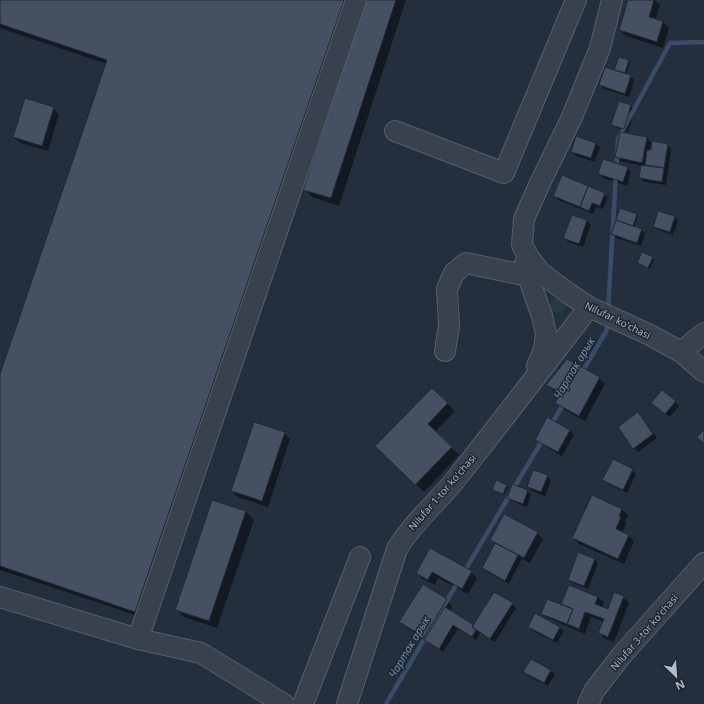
<svg xmlns="http://www.w3.org/2000/svg" width="704" height="704" font-family="'Open Sans',sans-serif">
<style>
.green{fill:#263c3f}
.shadow{fill:#0007;fill-rule:evenodd}
.lines{fill:none;stroke-linecap:round;stroke-linejoin:round}
.stream{stroke:#394c67;stroke-width:4.5}
.building{fill:#455162;stroke:#1f2835}
.minor-casing{stroke:#565f6c;stroke-width:22}
.minor{stroke:#38414e;stroke-width:20}
.labels{text-anchor:middle;stroke-width:3;stroke-linejoin:round;paint-order:stroke}
.street-label{font-size:10px;fill:#b4bcc9;stroke:#1d2633}
.water-label{font-size:11px;font-style:italic;fill:#7c92b1;stroke:#1d2633}
</style>
<rect width="100%" height="100%" fill="#242f3e"/>
<path class="green" d="M550 305a8 8 0 1 1 16 0a8 8 0 1 1-16 0Z"/>
<path class="shadow" d="M0 0H352L141 617 0 570V377L107 64 0 28Z
M366 0H406L339 206 312 197 304 189Z
M629 0H655L660 5 655 20 663 22 669 28 663 48 626 36 620 30Z
M629 61 630 63 626 75 630 76 634 80 629 97 604 89 600 85Z
M619 103 631 106 635 110 628 132 616 128 612 125Z
M53 108 59 114 48 151 20 143 14 137Z
M621 133 647 138 651 142 649 151 667 145 671 149 666 185 644 182 640 178 642 166 620 161 616 157Z
M577 138 596 144 600 147 595 162 576 156 572 152Z
M627 168 631 172 627 186 603 178 599 174Z
M604 194 608 198 603 209 596 207 593 214 558 200 554 196Z
M636 215 638 217 634 227 641 230 645 233 641 246 616 238 612 234Z
M572 216 587 221 591 225 583 247 568 242 565 238Z
M674 217 678 221 673 235 658 230 654 226Z
M652 257 654 259 650 269 638 263Z
M599 378 605 384 585 421 563 409 557 403 561 395 553 390 547 385Z
M432 389 455 411 435 432 459 455 424 492 376 446Z
M675 402 679 406 670 417 656 407Z
M641 418 657 438 638 452 634 448Z
M548 419 570 431 574 435 562 456 540 443 536 439Z
M284 433 290 439 268 507 238 497 232 491Z
M632 470 636 474 627 493 608 484 604 480Z
M547 476 551 480 545 496 532 491 528 487Z
M506 486 508 487 504 495 493 489Z
M527 491 531 495 527 507 512 501 508 498Z
M212 501 246 512 254 520 217 628 184 617 176 609Z
M622 510 628 515 625 522 626 524 622 533 628 535 634 541 624 564 579 544 573 538Z
M537 533 543 539 530 563 522 559 509 584 487 572 483 568 496 544 491 540Z
M430 549 471 572 477 578 468 594 438 578 435 585 423 579 417 573Z
M594 559 598 563 588 589 573 583 569 579Z
M423 586 446 600 452 606 450 611 474 626 512 604 516 608 495 642 480 633 476 640 458 629 443 652 406 627 400 621Z
M598 597 604 603 602 608 608 610 623 597 629 603 614 642 605 639 599 633 604 622 591 617 585 634 546 617 542 613 566 607 562 604ZM568 606 577 612 568 608Z
M536 615 560 628 564 631 557 643 533 631 530 627Z
M531 660 551 671 555 674 548 686 528 676 525 672Z"/>
<g class="lines">
<path class="stream" d="M608 311 618 139 670 43 704 42
M581 374 607 330V320
M551 425 564 403
M464 572 543 439
M386 704 458 582"/>
</g>
<path class="building" d="M0 0H344L135 612 0 566V374L107 60 0 24Z
M365 0H396L331 198 303 190Z
M628 0H654L649 17 663 21 657 42 619 30Z
M619 57 629 60 625 73 614 70Z
M605 67 631 75 625 94 599 85Z
M25 98 54 107 42 146 13 137Z
M619 101 631 105 624 129 611 125Z
M620 132 647 137 642 163 615 157Z
M576 136 596 143 591 158 571 152Z
M652 141 668 144 664 168 645 165 647 150H651Z
M603 159 628 167 623 182 598 174Z
M641 165 664 168 662 182 639 178Z
M562 175 588 186 580 207 553 196Z
M588 186 605 193 600 206 592 203 589 211 580 207Z
M620 208 637 214 633 226 616 220Z
M658 211 675 216 670 232 653 227Z
M572 215 587 220 579 244 563 238Z
M616 220 642 229 637 243 611 234Z
M642 252 653 257 648 268 637 263Z
M567 359 600 377 579 416 555 403 561 393 546 385Z
M432 388 448 403 428 424 452 447 415 485 375 446Z
M662 390 676 401 665 414 651 403Z
M638 412 653 434 633 449 618 427Z
M547 417 570 430 558 452 535 440Z
M254 422 285 432 262 501 231 491Z
M704 430V444L697 437Z
M613 459 633 469 623 490 602 480Z
M533 470 548 475 541 492 527 487Z
M496 480 507 485 503 494 492 490Z
M512 484 528 490 523 504 507 498Z
M592 495 622 509 619 516 621 517 616 529 629 535 618 559 572 538Z
M212 500 246 511 209 621 175 610Z
M504 514 538 532 524 558 490 540Z
M495 543 518 555 505 581 482 568Z
M430 548 472 571 462 589 432 572 428 580 416 573Z
M578 552 595 559 584 586 568 580Z
M423 584 447 599 424 637 399 622Z
M569 585 598 597 595 604 608 609 614 592 624 596 608 637 598 633 604 619 585 612 579 629 567 624 573 609 561 604Z
M494 592 513 603 490 639 472 627Z
M547 599 573 609 567 624 541 614Z
M445 607 474 625 472 627 476 630 472 637 453 625 439 649 424 640Z
M535 613 560 627 553 640 528 627Z
M531 659 551 670 544 683 523 672Z"/>
<g class="lines">
<defs>
<path id="minor" d="M612 0 600 48 572 117 540 183 524 219 522 245 528 256 540 272 568 293 589 307 650 335 681 352 704 372
M395 131 504 173 576 0
M525 263 528 276 542 316 546 333 544 350 537 366
M445 351 449 326 447 289 454 273 466 263 528 276
M681 352 704 333
M0 597 138 639 201 653 284 704
M138 639 356 0
M303 704 360 557
M347 704 397 549C414 521 436 504 456 479 501 422 545 365 589 307
M588 704 594 691 621 656 704 563"/>
</defs>
<use href="#minor" class="minor-casing"/>
<use href="#minor" class="minor"/>
</g>
<g class="labels">
<g class="street-label">
<text transform="translate(618 320) rotate(26)" y="4">Nilufar ko'chasi</text>
<text transform="translate(442 492) rotate(-49)" y="4">Nilufar 1-tor ko'chasi</text>
<text transform="translate(644 632) rotate(-49)" y="4">Nilufar 3-tor ko'chasi</text>
</g>
<g class="water-label">
<text transform="translate(574 368) rotate(-59)" y="4">Чартак арык</text>
<text transform="translate(409 647) rotate(-59)" y="4">Чартак арык</text>
</g>
</g>
<g transform="translate(676 676) rotate(155)" stroke="#1d2633" stroke-width="3" paint-order="stroke">
<path d="M0-3L7 15L0 10L-7 15Z" fill="#b4bcc9"/>
<text y="-6" font-size="11" font-weight="bold" text-anchor="middle" fill="#b4bcc9">N</text>
</g>
</svg>
